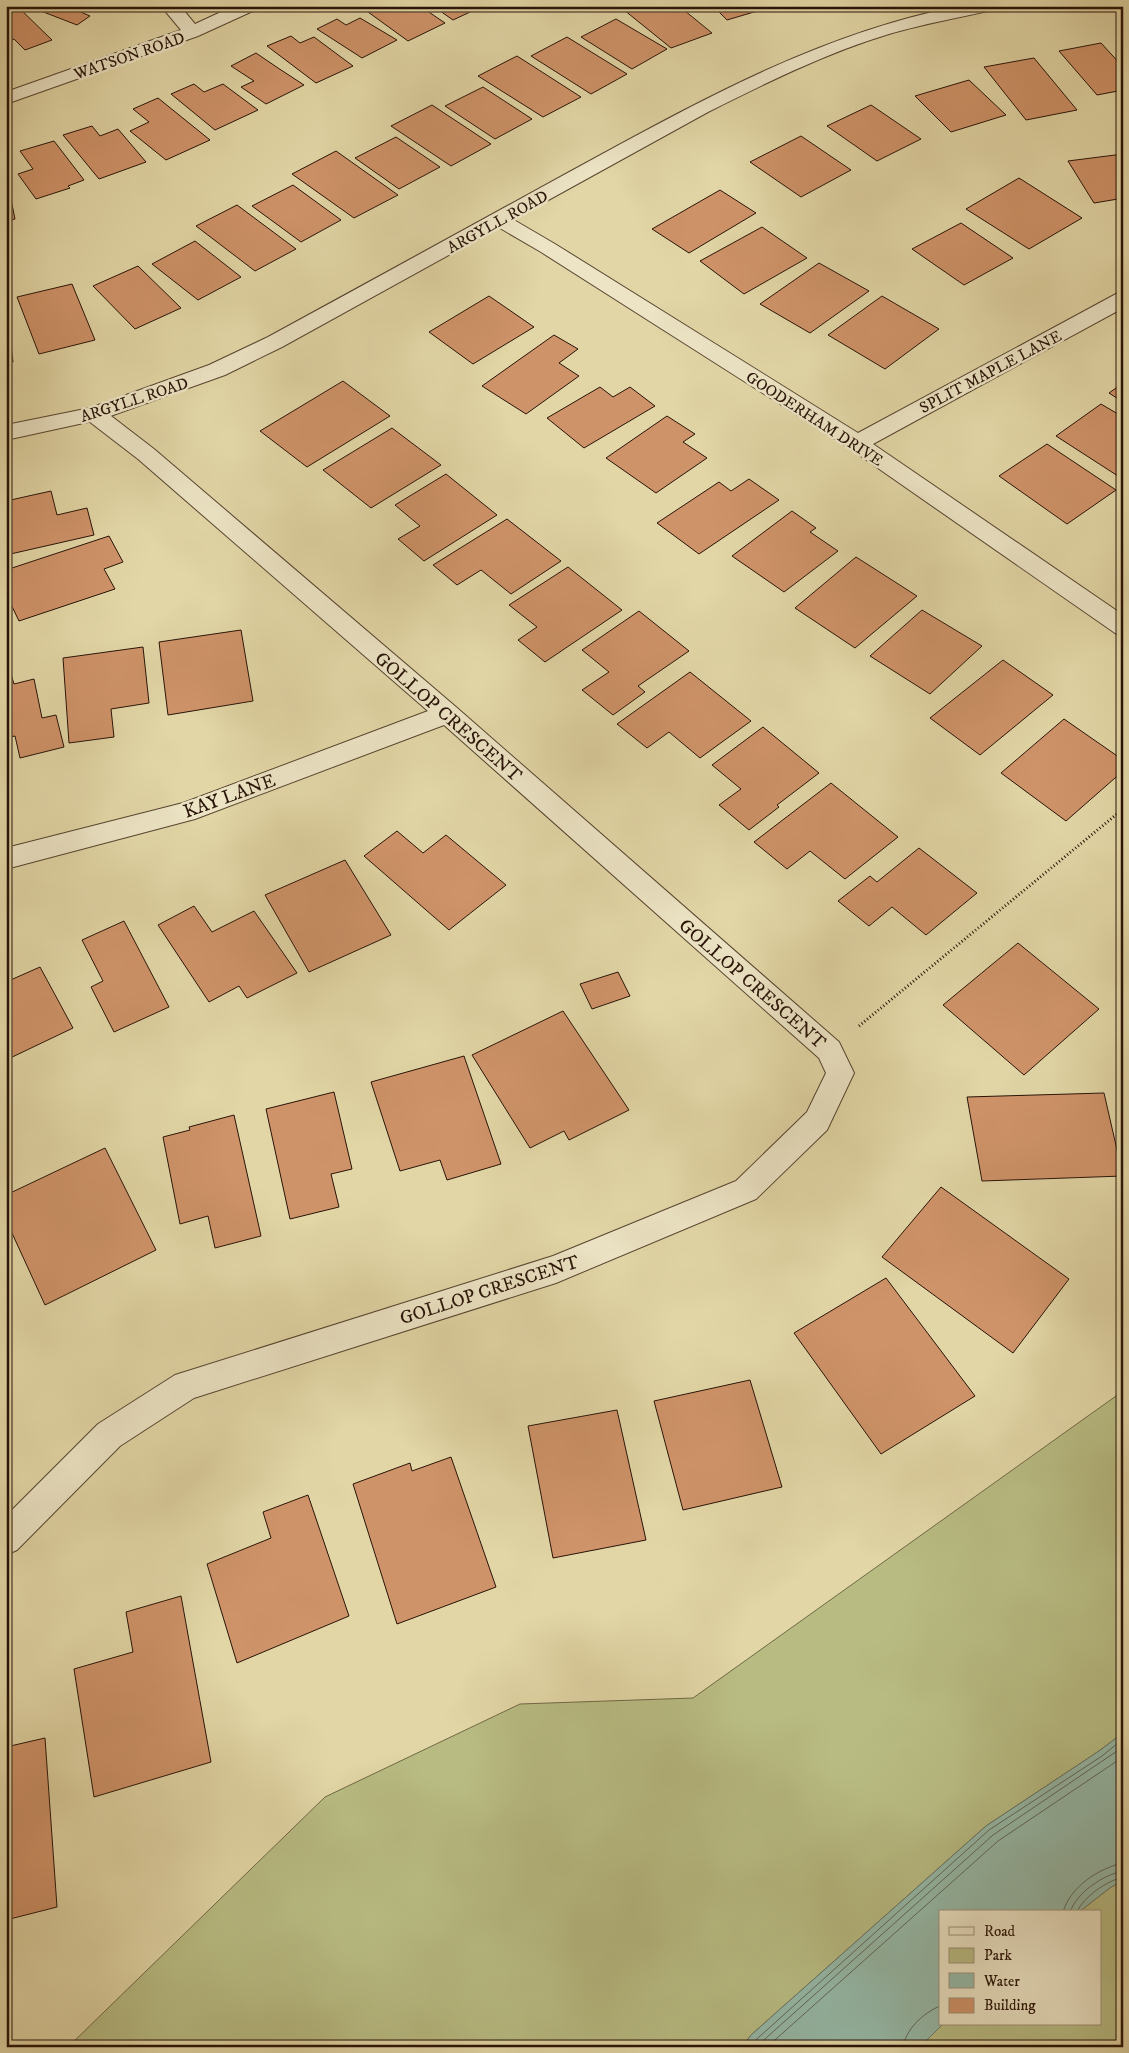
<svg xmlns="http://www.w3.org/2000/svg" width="1129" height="2053" font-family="'IM FELL DW Pica',serif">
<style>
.green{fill:#b8bc83;stroke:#706845}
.water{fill:#95b9a8;stroke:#697768}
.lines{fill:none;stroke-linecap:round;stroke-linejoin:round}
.shore{stroke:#5e6658;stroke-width:1}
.building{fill:#cf9369;stroke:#281307}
.minor-casing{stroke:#56442f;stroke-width:2}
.tertiary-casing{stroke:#56442f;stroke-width:2}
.path{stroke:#281307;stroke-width:3;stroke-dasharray:1 2.5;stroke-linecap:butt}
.minor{fill:#ece4c5;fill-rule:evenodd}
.tertiary{fill:#ece4c5;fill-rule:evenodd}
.labels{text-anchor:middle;stroke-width:5;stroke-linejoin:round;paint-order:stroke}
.far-street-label{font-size:16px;fill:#281307;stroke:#ece4c5}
.street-label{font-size:19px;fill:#281307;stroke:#ece4c5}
</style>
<rect width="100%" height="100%" fill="#e2d6a6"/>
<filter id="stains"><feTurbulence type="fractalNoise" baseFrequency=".004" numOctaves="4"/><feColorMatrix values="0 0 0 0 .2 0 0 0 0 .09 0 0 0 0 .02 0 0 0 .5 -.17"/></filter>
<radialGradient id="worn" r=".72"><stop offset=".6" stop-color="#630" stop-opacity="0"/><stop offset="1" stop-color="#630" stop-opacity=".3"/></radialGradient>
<path class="green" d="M1123 1391V1733L1099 1751 986 1826 751 2035 742 2047H68L325 1797 520 1704 693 1698Z
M1123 1881V2047H920L943 2024H1100V1912H1079L1111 1887Z"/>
<path class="water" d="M1123 1733V1881L1111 1887 1079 1912H940V2024H943L920 2047H742L751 2035 986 1826 1099 1751Z"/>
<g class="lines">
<path class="shore" d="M1063 1912C1070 1887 1099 1868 1123 1863
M1070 1912C1077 1892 1103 1875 1123 1871
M1077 1912C1084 1896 1107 1881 1123 1877
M748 2047 989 1830 1102 1756 1123 1739
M756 2047 993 1835 1123 1747
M767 2047 998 1841 1123 1757
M903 2047C906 2029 923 2013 940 2006"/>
</g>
<path class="building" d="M13 6H17L52 40 25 50 14 39 6 42V9Z
M28 6H81L76 10 90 16 77 25Z
M377 6H420L445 23 408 41 368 12 379 7Z
M433 6H483L453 20Z
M634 6H679L712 33 671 48 624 10Z
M713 6H761L764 9 727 20Z
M360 18 397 40 362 58 317 29 337 19 346 25Z
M616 19 667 49 632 69 581 37Z
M291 36 300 43 314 37 353 66 316 83 267 46Z
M567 37 627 74 591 94 531 56Z
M1101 43 1123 67V90L1097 95 1059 51Z
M256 53 278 68 304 85 266 104 241 87 254 81 231 66Z
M517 56 581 97 543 117 478 76Z
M1034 58 1077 110 1026 120 984 67Z
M969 80 1006 115 951 132 915 96Z
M194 84 204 92 223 84 258 110 215 130 171 94Z
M483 87 532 119 495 139 445 106Z
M158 98 210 140 166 160 130 131 149 122 133 109Z
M432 105 491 144 451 166 391 126Z
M871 105 921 139 877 161 827 126Z
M92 126 100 136 118 129 146 162 99 179 63 135Z
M801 136 851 170 801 197 750 162Z
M396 137 440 167 399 189 355 158Z
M54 141 84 180 68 186 70 188 36 199 18 174 33 169 20 151Z
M336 151 398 195 354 218 292 174Z
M1123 154V207L1118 199 1094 203 1068 161Z
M1019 178 1082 218 1029 249 966 209Z
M7 180 15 219 6 221V181Z
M293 185 341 220 301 242 252 206Z
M720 190 756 213 689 253 652 229Z
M237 205 296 249 255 271 196 226Z
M961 223 1013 258 964 285 912 249Z
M762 227 807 258 744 294 700 261Z
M195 241 241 277 198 300 152 264Z
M819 263 869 291 810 333 760 304Z
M138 266 181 308 135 329 93 286Z
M72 284 95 340 39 354 17 297Z
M489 296 534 327 473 364 429 332Z
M882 296 939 329 885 369 828 335Z
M7 310 13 362 6 363V310Z
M554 335 578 349 559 363 579 376 526 414 482 386Z
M343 381 390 416 307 467 260 431Z
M1123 383V402L1109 393Z
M600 387 613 397 630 387 655 406 584 448 547 418Z
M1101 404 1123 417 1121 478 1056 436Z
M667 416 695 434 683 442 707 458 656 493 606 458Z
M392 428 441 465 371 508 323 470Z
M1047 444 1116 490 1067 524 999 476Z
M446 474 497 515 424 561 398 539 420 526 395 505Z
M749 479 779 500 699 554 657 523 719 482 731 491Z
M51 491 57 515 87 508 94 535 6 555V501Z
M792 511 816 528 810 532 838 551 784 592 732 556Z
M507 519 561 561 511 594 481 570 457 585 433 565Z
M109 536 123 562 104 569 115 589 19 621 6 594V570Z
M856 557 917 596 855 648 795 608Z
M568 567 622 610 545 662 518 640 537 627 509 605Z
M922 610 982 646 930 694 870 656Z
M639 611 689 651 638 686 645 692 613 715 582 690 609 672 582 650Z
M241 630 253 701 168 715 159 642Z
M143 647 149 703 111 709 114 737 69 743 63 658Z
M1003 660 1053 695 980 755 930 718Z
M690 672 751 721 700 758 669 732 647 748 617 724Z
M11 674 14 684 34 679 42 718 56 715 64 747 20 758 15 736 6 738V676Z
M1064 719 1123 760V771L1066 821 1001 773Z
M763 727 819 773 777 805 779 807 749 830 719 805 741 789 712 765Z
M831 783 898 837 845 879 810 851 787 869 754 842Z
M397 831 423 853 446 835 506 885 449 930 364 856Z
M919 848 977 893 926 935 892 907 869 926 838 901 870 876 877 882Z
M345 860 391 935 309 972 265 895Z
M194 906 212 932 254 911 297 973 247 998 239 986 209 1002 158 925Z
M124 921 169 1007 114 1032 91 987 103 981 82 940Z
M1018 943 1099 1009 1024 1075 943 1005Z
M40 967 73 1028 6 1060V982Z
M618 972 630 996 592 1009 580 984Z
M563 1011 629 1110 569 1140 564 1131 530 1148 472 1055Z
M464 1056 501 1164 447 1180 440 1160 400 1171 371 1082Z
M334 1092 352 1169 331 1174 339 1207 290 1219 266 1109Z
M1104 1093 1123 1176 982 1181 967 1097Z
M234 1115 261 1236 215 1248 208 1216 180 1224 163 1137 190 1130 189 1127Z
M105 1148 156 1250 45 1305 6 1220V1195Z
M941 1187 1069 1279 1013 1353 882 1257Z
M886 1278 975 1396 881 1454 794 1333Z
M750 1380 782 1487 683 1510 654 1401Z
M617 1410 646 1540 553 1558 528 1426Z
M451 1457 496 1587 397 1624 353 1484 410 1463 412 1471Z
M308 1495 349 1616 237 1663 207 1564 271 1538 263 1512Z
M181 1596 211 1762 94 1797 74 1669 133 1652 126 1612Z
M45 1738 57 1907 6 1920V1747Z"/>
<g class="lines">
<defs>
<path id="minor" d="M161 6H180L195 24 234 6H258L255 10 198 36 6 104V92L181 30Z
M500 214 507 216 555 244 858 433 1116 294 1123 292V308L873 444 1123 615V636L1115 633 849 448 541 252 493 224 490 220 493 216Z
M94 407 102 409 154 449 456 707 839 1042 854 1073 827 1130 756 1199 556 1283 194 1398 120 1446 17 1550 6 1555V1516L98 1424 175 1375 553 1256 736 1181 807 1112 826 1073 819 1058 444 725 195 819 6 869V848L183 803 428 711 138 459 86 419 83 414 86 409Z"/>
<path id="tertiary" d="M959 6H995L992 10C958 18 923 24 889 34 826 53 766 83 708 112L282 347 225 375 102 419 6 440V425L90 408 209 365 268 337C369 282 471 226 573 170 698 102 818 34 959 6Z"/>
</defs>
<use href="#minor" class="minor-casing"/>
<use href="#tertiary" class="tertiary-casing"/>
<path class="path" d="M859 1026 1123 809"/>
<use href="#minor" class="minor"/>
<use href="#tertiary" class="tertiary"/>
</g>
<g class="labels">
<g class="far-street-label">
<text transform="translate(129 55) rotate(-19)" y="6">WATSON ROAD</text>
<text transform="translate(497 221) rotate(-29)" y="6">ARGYLL ROAD</text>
<text transform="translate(990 371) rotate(-28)" y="6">SPLIT MAPLE LANE</text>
<text transform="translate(134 399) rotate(-18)" y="6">ARGYLL ROAD</text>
<text transform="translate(815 418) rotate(33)" y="6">GOODERHAM DRIVE</text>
</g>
<g class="street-label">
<text transform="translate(449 716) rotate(41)" y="7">GOLLOP CRESCENT</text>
<text transform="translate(229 795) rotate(-20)" y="7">KAY LANE</text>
<text transform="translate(753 983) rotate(41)" y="7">GOLLOP CRESCENT</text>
<text transform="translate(489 1289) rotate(-18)" y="7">GOLLOP CRESCENT</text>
</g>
</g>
<rect width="1129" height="2053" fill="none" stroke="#e2d6a6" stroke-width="25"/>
<rect x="8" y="8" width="1114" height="2038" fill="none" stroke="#281307" stroke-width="2.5"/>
<rect x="12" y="12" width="1104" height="2028" fill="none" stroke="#281307"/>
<rect x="939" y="1910" width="162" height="115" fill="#ece4c5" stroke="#9e9079"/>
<rect x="949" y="1927" width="25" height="8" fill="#ece4c5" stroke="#9e9079"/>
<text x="984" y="1936" font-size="15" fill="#281307">Road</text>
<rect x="949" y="1948" width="25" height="15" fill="#b8bc83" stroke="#9e9079"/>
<text x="984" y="1960" font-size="15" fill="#281307">Park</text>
<rect x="949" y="1973" width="25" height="15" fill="#95b9a8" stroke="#9e9079"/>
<text x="984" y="1986" font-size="15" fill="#281307">Water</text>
<rect x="949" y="1998" width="25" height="15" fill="#cf9369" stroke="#9e9079"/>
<text x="984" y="2010" font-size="15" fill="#281307">Building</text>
<rect width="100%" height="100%" filter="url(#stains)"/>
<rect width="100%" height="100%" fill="url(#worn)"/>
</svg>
